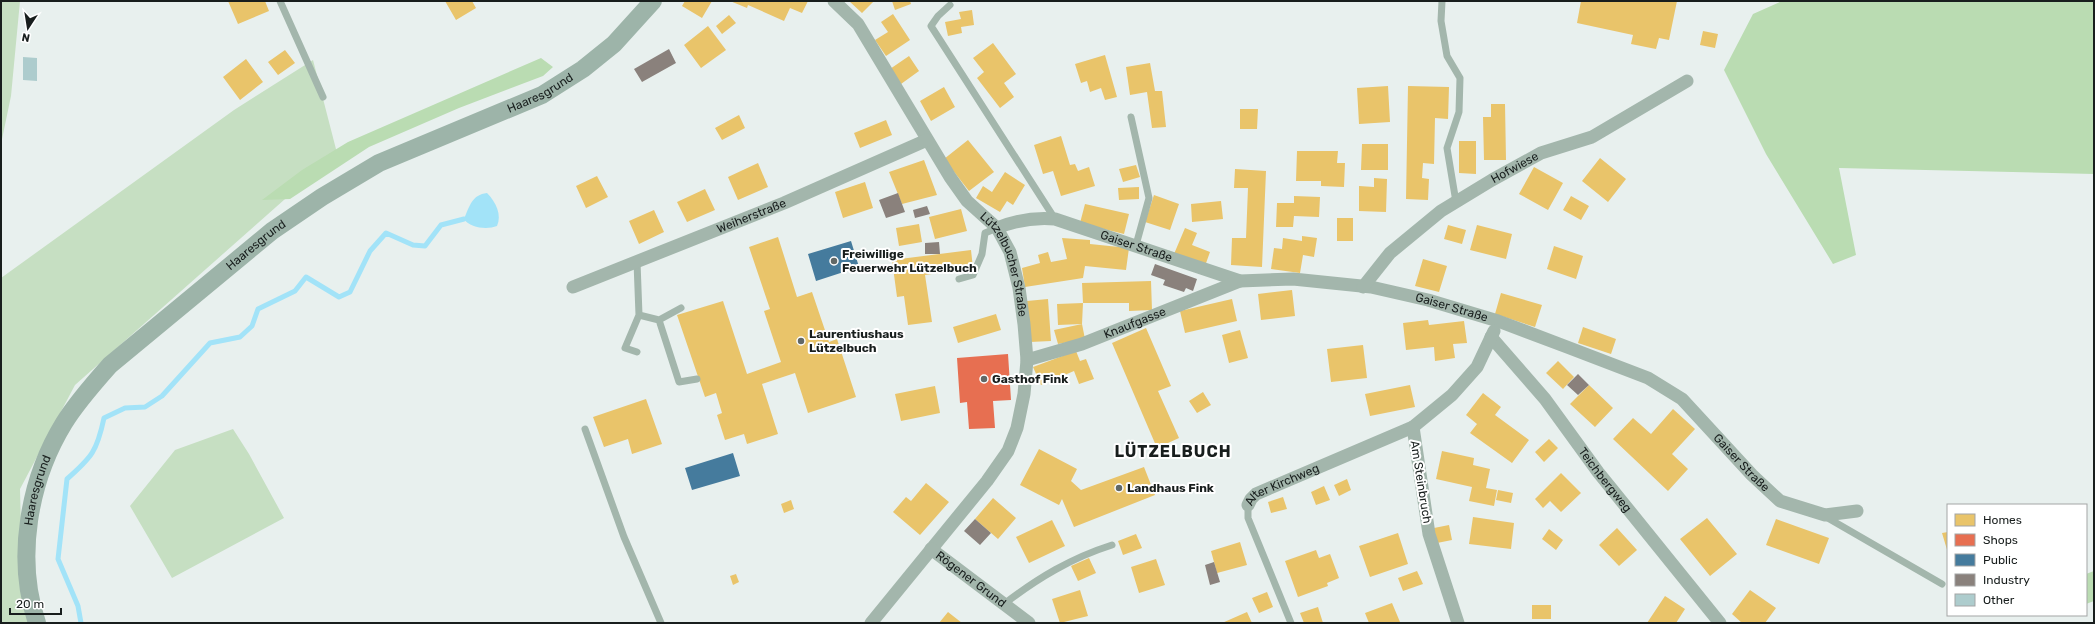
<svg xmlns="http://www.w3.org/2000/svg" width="2095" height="624" font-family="Rubik,sans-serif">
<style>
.green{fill:#c6dfc2}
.forest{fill:#badcb2}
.water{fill:#a2e3f8}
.homes{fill:#e9c46a}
.shops{fill:#e76f51}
.public{fill:#457b9d}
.industry{fill:#8a817c}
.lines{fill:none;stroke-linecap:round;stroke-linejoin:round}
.stream{stroke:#a2e3f8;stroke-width:5}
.building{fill:#adcccd}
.lane{stroke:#a3b6ac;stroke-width:7}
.street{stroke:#a3b6ac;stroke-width:13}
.secondary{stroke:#9db4a9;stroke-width:18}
.poi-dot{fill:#616866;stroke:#fff;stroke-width:1.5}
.labels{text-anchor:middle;stroke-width:4;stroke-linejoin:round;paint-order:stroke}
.street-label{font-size:12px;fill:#181e1d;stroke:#fff}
.poi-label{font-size:12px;font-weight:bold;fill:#181e1d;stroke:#fff;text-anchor:start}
.district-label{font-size:16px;font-weight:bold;letter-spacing:1px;fill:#181e1d;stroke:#fff}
</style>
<rect width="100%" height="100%" fill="#e8f0ee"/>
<path class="green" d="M1 1H20L11 96 1 144Z
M313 60 337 153 75 385 20 489 23 606 30 623H1V278L234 110Z
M233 429 249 454 284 518 172 578 130 506 175 450Z"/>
<path class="forest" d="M1782 1H2094V174L1839 168 1856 255 1833 264 1766 154 1724 70 1753 14Z
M541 58 553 67 543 76 459 108 369 147 290 199 262 200 302 170 348 142Z
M2094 571V601L2086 604V574Z"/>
<path class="water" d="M487 193C496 202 502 215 497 226 487 230 470 228 464 219 470 205 472 195 487 193Z"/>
<path class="homes" d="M228 1H265L269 11 238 24Z
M445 1H472L476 8 456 20Z
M685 1H712L702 18 682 6Z
M730 1H808L802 13 790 8 784 21 748 5 747 8Z
M849 1H874L862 13Z
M892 1H910L911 4 895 10Z
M1581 1H1677L1669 40 1659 38 1656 49 1631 44 1633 35 1577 23Z
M972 10 974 25 961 27 962 33 948 36 945 22 961 19 959 12Z
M893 14 910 40 886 56 875 40 888 32 881 22Z
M729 15 736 23 722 34 716 26Z
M708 26 726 50 701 68 684 45Z
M1703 31 1718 34 1715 48 1700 45Z
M993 43 1016 74 1004 83 1014 97 1000 108 977 78 984 72 973 58Z
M285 50 295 63 278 75 268 62Z
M1105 55 1117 97 1105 100 1101 88 1090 92 1087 81 1081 83 1075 64Z
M909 56 919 71 901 84 890 69Z
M246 59 263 82 240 100 223 77Z
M1150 63 1155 91H1162L1166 127 1152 128 1147 92 1130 95 1126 67Z
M1388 86 1390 122 1359 124 1357 88Z
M1408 86 1449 87 1448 119 1435 118 1434 164 1423 163 1422 178 1429 179 1428 200 1406 199Z
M944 87 955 107 931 121 920 101Z
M1491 104H1505L1506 160H1484L1483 117H1491Z
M1240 109H1258L1257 129H1240Z
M739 115 745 128 722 140 715 128Z
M886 120 892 135 860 148 854 133Z
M1061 136 1070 165 1075 164 1078 171 1089 167 1095 186 1061 196 1053 171 1043 174 1034 145Z
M968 140 994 172 969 191 944 159Z
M1459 141H1476V174L1459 173Z
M1362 144H1388V170H1361Z
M1297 151H1338L1337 163H1345L1344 187 1321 186V181H1296Z
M1600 158 1626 179 1608 202 1582 181Z
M924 160 937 195 902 204 889 172Z
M758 163 768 187 738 200 728 177Z
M1136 165 1140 177 1123 182 1119 169Z
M1534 167 1563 183 1548 210 1519 194Z
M1235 169 1266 171 1262 267 1231 265 1232 238H1246L1248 188H1234Z
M1005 172 1025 185 1013 205 1007 201 1000 212 976 198 983 186 992 192Z
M597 176 608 197 586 208 576 186Z
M1374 178 1387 179 1386 212 1359 211V186L1374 187Z
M865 182 873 208 843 218 835 192Z
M1139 187V199L1119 200 1118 188Z
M705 189 715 210 687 222 677 202Z
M1154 195 1179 204 1170 230 1145 222Z
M1294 196 1320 197 1319 217 1294 216 1293 227H1276L1277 203H1294Z
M1571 196 1589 206 1581 220 1563 210Z
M1221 201 1223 219 1192 222 1191 204Z
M1085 204 1129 214 1124 234 1080 223Z
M961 209 967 231 935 239 929 217Z
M654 210 664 232 639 244 629 221Z
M1337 218H1353V241H1337Z
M919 224 922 242 899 246 896 228Z
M1448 225 1466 230 1462 244 1444 239Z
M1477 225 1512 234 1506 259 1470 250Z
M1185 228 1197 233 1192 245 1210 252 1205 266 1174 254Z
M1302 236 1317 238 1314 257 1303 255 1300 273 1271 269 1274 248 1282 249 1283 238 1302 241Z
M778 237 797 297 812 292 829 342 837 339 856 397 808 413 795 373 762 384 778 434 747 444 744 434 725 440 717 415 722 413 716 393 705 397 677 315 723 301 747 374 781 362 764 311 770 309 749 247Z
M1062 238 1090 240V244L1129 248 1126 270 1085 266 1083 278 1025 287 1022 268 1040 263 1038 255 1048 252 1051 262 1067 259Z
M1554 246 1583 256 1576 279 1547 269Z
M971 250 973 268 925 275 932 322 908 325 904 296 897 297 892 260Z
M1423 259 1447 266 1439 292 1415 286Z
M1151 281 1152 310 1129 311V303H1083L1082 283Z
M1292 290 1295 316 1261 320 1258 294Z
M1501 293 1542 305 1535 327 1495 314Z
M1048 299 1051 341 1030 342 1027 301Z
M1232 299 1237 321 1185 333 1180 311Z
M1083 303 1082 324 1058 325 1057 304Z
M996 314 1001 330 958 343 953 327Z
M1428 320 1429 325 1464 321 1467 343 1453 344 1455 358 1435 361 1434 347 1406 350 1403 323Z
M1082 324 1085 339 1058 344 1054 330Z
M1583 327 1616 339 1611 354 1578 343Z
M1146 328 1171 386 1158 391 1179 438 1157 448 1112 343Z
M1240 330 1248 358 1229 363 1222 335Z
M1363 345 1367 378 1331 382 1327 349Z
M1076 351 1080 361 1086 359 1094 379 1079 384 1074 371 1041 385 1033 367Z
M1558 361 1574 377 1563 389 1546 373Z
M1410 385 1415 407 1370 416 1365 394Z
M1589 385 1613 408 1595 427 1570 404Z
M935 386 940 413 901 421 895 394Z
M1203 392 1211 405 1197 413 1189 401Z
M1483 393 1501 407 1495 415 1529 440 1512 463 1470 433 1477 424 1466 415Z
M646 399 662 444 632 454 628 439 604 447 593 417Z
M1673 409 1695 429 1672 454 1688 469 1668 491 1613 439 1633 418 1651 434Z
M1549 439 1558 448 1544 462 1535 452Z
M1039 449 1077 469 1071 481 1081 490 1144 467 1155 495 1074 527 1062 499 1059 505 1020 485Z
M1442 451 1474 458 1473 465 1490 469 1486 488 1497 490 1494 506 1469 501 1472 487 1436 479Z
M1561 473 1581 493 1561 512 1550 501 1543 508 1535 499Z
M1347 479 1351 490 1339 496 1334 485Z
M926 483 949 502 920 535 893 512 906 497 911 501Z
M1324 486 1330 500 1316 505 1311 492Z
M1498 490 1513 493 1511 503 1496 500Z
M1283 497 1287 509 1271 513 1268 502Z
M993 498 1016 518 998 539 975 519Z
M791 500 794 509 784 513 781 504Z
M1473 517 1514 523 1511 549 1469 544Z
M1707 518 1737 554 1710 576 1680 539Z
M1776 519 1829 538 1819 564 1766 545Z
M1052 520 1065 546 1029 563 1016 537Z
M1449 525 1452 540 1437 543 1434 528Z
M1617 528 1637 550 1619 566 1599 545Z
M1549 529 1563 540 1556 550 1542 539Z
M1948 532V553L1942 533Z
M1398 533 1408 564 1370 577 1359 546Z
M1136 534 1142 548 1123 555 1118 541Z
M1240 542 1247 565 1217 573 1211 551Z
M1316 550 1319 558 1330 554 1339 578 1327 583 1328 586 1298 597 1285 561Z
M1089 558 1096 573 1078 581 1071 566Z
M1156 559 1165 585 1139 593 1131 567Z
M1417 571 1423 584 1403 591 1398 578Z
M736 574 739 582 733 585 730 576Z
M1080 590 1088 616 1060 623 1052 599Z
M1750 590 1776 608 1765 623H1742L1732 614Z
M1267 592 1273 607 1259 613 1252 598Z
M1665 596 1685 609 1676 623H1647Z
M1392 603 1400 622 1369 623 1365 613Z
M1532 605H1551V619H1532Z
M1318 607 1323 623H1304L1300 613Z
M948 612 962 623H939Z
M1247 612 1252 623H1222Z"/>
<path class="shops" d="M1008 354 1011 400 993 401 995 428 969 429 967 402 960 403 957 358Z"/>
<path class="public" d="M851 241 859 267 816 281 808 254Z
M733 453 740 476 692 490 685 468Z"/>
<path class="industry" d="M669 49 676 63 642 82 634 69Z
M898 193 905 212 886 218 879 200Z
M927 206 930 214 915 218 913 210Z
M939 242 940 254H925V243Z
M1155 264 1197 279 1193 291 1186 288 1184 292 1163 285 1165 280 1151 275Z
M1578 374 1589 385 1578 395 1567 385Z
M975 519 991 533 980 545 964 531Z
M1214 562 1220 582 1210 585 1205 565Z"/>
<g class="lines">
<path class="stream" d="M81 623 78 606 58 559 67 479C92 457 97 451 104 418L125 408 145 407 162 396 210 343 240 337 252 326 258 309 295 291 306 277 339 297 350 292 370 251 386 233 413 245 425 246 441 225 464 219"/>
</g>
<path class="building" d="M23 57 37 58V81L23 80Z"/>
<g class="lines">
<path class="lane" d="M280 1 323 97
M1442 1 1441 21 1447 56 1460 78 1459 112 1447 148 1456 202
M950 5 938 16 931 26 1055 219
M1131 117 1149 198 1136 245
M637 262 639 315 659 320 679 382 697 379
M959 279 973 275 982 254 985 233 997 228
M659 320 681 308
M637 352 625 348 639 315
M585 429 624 537 661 623
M1248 505V518L1291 623
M1826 517 1942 584
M1004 604C1038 578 1071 558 1112 545"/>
<g class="street">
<path id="s1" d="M834 1 858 24 950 177 967 201 997 228 1010 252 1019 288 1024 324 1027 360 1024 394 1017 428 1008 451 987 481 871 623"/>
<path id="s2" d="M997 228C1017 220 1034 217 1055 219L1240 281 1293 279 1371 287 1428 300 1498 321 1567 347 1648 378 1682 399 1752 475 1780 501 1825 515 1857 511"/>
<path id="s3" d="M573 287 784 203 927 140"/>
<path id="s4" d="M1363 287 1390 253 1441 211 1492 180 1541 153 1592 137 1687 81"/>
<path id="s5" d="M1491 337 1545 399 1598 472 1720 623"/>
<path id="s6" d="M1027 360 1082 344 1240 281"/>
<path id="s7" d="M1248 505 1251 499 1256 494 1413 427"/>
<path id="s8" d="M931 549 1029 623"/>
<path d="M1458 623 1429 534 1413 427 1452 395 1477 367 1494 331"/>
</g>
<path class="secondary" id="s9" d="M37 623C15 558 29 480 64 423 77 402 94 383 110 365L272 231 322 197 379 163 542 95 583 69 614 44 653 1"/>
</g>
<g class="poi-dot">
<circle cx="834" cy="261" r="4"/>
<circle cx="801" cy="341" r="4"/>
<circle cx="984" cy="379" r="4"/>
<circle cx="1119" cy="488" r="4"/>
</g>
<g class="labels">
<g class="street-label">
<text dy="4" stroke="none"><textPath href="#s9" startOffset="795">Haaresgrund</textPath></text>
<text dy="4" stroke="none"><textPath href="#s4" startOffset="195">Hofwiese</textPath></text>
<text dy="4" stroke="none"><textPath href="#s3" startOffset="192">Weiherstraße</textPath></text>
<text dy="4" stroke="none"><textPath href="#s9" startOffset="471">Haaresgrund</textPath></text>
<text dy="4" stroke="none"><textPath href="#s2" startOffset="145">Gaiser Straße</textPath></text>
<text dy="4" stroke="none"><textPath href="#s1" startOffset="318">Lützelbucher Straße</textPath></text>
<text dy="4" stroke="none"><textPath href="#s2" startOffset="469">Gaiser Straße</textPath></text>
<text dy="4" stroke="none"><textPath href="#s6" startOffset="114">Knaufgasse</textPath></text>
<text dy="4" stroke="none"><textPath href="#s2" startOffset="805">Gaiser Straße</textPath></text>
<text dy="4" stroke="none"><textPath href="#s5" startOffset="183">Teichbergweg</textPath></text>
<text transform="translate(1421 482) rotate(81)" y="4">Am Steinbruch</text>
<text dy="4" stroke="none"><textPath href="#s7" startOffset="41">Alter Kirchweg</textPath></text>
<text dy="4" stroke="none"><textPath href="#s9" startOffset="135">Haaresgrund</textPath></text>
<text dy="4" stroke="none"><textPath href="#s8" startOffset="50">Rögener Grund</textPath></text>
</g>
<g class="poi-label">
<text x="842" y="258">Freiwillige<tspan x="842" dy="14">Feuerwehr Lützelbuch</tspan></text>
<text x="809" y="338">Laurentiushaus<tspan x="809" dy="14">Lützelbuch</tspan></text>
<text x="992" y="383">Gasthof Fink</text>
<text x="1127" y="492">Landhaus Fink</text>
</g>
<g class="district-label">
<text x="1173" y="457">LÜTZELBUCH</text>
</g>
</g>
<rect width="2095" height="624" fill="none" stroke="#181e1d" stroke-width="4"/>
<rect x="1947" y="504" width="140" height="112" fill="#ffffff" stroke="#a3a5a5"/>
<rect x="1955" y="514" width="20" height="12" fill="#e9c46a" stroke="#a3a5a5"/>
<text x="1983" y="524" font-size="12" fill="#181e1d">Homes</text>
<rect x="1955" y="534" width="20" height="12" fill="#e76f51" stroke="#a3a5a5"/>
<text x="1983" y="544" font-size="12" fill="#181e1d">Shops</text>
<rect x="1955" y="554" width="20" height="12" fill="#457b9d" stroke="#a3a5a5"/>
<text x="1983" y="564" font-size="12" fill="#181e1d">Public</text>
<rect x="1955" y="574" width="20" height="12" fill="#8a817c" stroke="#a3a5a5"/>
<text x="1983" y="584" font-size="12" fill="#181e1d">Industry</text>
<rect x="1955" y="594" width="20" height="12" fill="#adcccd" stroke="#a3a5a5"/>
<text x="1983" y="604" font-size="12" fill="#181e1d">Other</text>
<g transform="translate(28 28) rotate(192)" stroke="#ffffff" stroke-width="3" paint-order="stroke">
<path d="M0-3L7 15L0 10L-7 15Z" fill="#181e1d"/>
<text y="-6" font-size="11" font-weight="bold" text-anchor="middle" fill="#181e1d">N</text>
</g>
<path d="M10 608v6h51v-6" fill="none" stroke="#181e1d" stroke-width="2"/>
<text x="16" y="608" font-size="12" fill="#181e1d" stroke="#ffffff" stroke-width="3" paint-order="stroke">20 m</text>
</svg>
